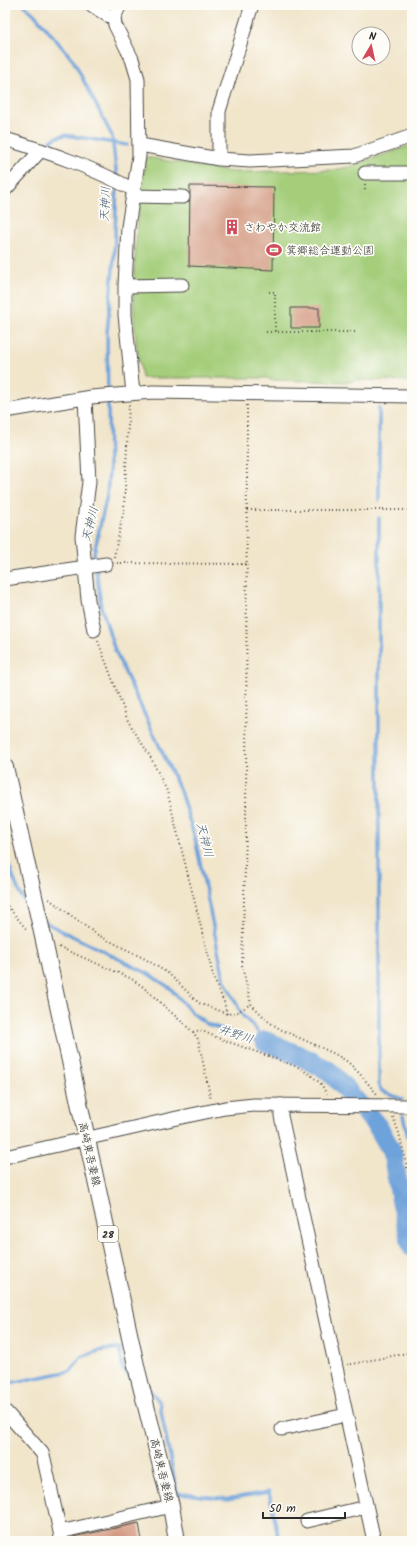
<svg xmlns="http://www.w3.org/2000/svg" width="417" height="1546" font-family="Kalam,'Klee One',sans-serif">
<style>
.green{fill:#a4ce7a;stroke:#687c52}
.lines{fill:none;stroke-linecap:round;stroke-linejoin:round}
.stream{stroke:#6ea2da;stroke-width:3.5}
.river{stroke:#6ea2da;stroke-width:20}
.building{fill:#d49b84}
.minor-casing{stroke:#494743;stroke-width:15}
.major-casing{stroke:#494743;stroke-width:18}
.path{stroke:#494743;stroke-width:2;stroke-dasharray:1 3;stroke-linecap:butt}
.minor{stroke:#fff;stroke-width:13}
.major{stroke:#fff;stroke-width:16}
.labels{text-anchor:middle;stroke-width:3.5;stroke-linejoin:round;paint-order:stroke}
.shield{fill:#fdfcf7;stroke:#6a6a68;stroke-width:1}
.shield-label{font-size:10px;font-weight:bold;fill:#2b2b2b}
.poi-label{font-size:11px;fill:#2b2b2b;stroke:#fdfcf7;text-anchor:start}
.street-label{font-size:11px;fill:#2b2b2b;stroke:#fdfcf7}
.water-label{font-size:12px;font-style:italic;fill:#465b71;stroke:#fdfcf7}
</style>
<rect width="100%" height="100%" fill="#fdfcf7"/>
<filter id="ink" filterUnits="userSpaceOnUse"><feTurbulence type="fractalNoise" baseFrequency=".025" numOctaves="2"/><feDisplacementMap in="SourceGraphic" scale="8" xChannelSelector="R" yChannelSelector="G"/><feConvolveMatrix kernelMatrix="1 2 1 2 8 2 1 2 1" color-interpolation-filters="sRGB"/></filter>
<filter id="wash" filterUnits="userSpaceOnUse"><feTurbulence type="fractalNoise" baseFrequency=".012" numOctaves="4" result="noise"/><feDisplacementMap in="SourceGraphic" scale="16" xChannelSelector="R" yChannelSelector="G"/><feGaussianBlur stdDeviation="0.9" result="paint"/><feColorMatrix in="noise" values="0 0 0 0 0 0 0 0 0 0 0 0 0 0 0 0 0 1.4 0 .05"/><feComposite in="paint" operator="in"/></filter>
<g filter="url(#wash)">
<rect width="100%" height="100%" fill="#f1e5ca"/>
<path class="green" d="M412 145V381L356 380 350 382 271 380 267 378H142C139 357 134 335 134 313 132 261 139 209 146 157L232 172 333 170 348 167Z"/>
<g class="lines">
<path class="stream" d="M24 5 34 14 73 60 112 136 117 178
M45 145 57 137 65 135 127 145
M117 184 114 258 107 333 109 472 107 495 94 553 101 606 115 651 179 788 195 838 224 979 242 1015 254 1027 265 1041
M379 500V407
M379 518V1086L382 1091 402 1099
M5 857C12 872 19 898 31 909
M45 921 50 925 147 973 170 988 191 1012 207 1024 257 1041H265
M403 1116 412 1153
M5 1384 71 1371 81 1357 99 1351 119 1348 123 1370 132 1379
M148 1388 159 1401 177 1493 227 1499 269 1492 279 1541"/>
<path class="river" d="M265 1041 307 1059 329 1071 345 1088 378 1127 390 1148 393 1157 401 1200 412 1247"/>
</g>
<g id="blocks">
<path class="building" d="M190 186 274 187 273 270 189 266Z
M291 308H319V328H291Z
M139 1523 142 1541H73V1537Z"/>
</g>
</g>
<g filter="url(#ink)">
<use href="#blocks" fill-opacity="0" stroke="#494743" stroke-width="1"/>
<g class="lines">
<defs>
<path id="minor" d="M92 5 107 15 114 17
M120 5 114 17 115 25 132 59 138 79 139 156 128 227 125 286V315L133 393
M5 139C52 153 91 167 134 190
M140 145 219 159 250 161 354 156 412 136
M219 159V111L252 5
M365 173H412
M5 190 41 150
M133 196 183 197
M125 286 182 285
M85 398 89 482 82 536 88 600 94 630
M5 411 91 397 153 392 412 396
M5 579 106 564
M281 1105V1116L374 1541
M5 1157 177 1118 225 1108 254 1105 412 1106
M5 1411 42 1453 44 1459 62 1541
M282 1429 346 1415
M307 1521 366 1507
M60 1532 171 1506"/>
<path id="major" d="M5 767 44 941 137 1370 171 1506 177 1541"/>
</defs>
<use href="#minor" class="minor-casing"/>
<use href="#major" class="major-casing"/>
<path class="path" d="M365 184V190
M269 292H275V332
M266 332H358
M247 405 246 834 242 965 251 1004 269 1022 280 1029 335 1054 348 1062 359 1073 377 1094
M247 510H412
M114 557 124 509 129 404
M117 563 247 564
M98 641 128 721 151 758 167 791 214 979 224 1002 227 1014
M49 899 96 934 147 960 169 974 199 1003 227 1014 236 1013 251 1004
M5 903 27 930
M59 947 130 978 142 986 193 1032 198 1039 211 1100
M193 1032 200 1030 218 1038 298 1067 312 1076 321 1084 327 1094
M393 1117 399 1133 412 1188
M347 1365 412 1352"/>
<use href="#minor" class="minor"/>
<use href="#major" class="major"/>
</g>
</g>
<defs>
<symbol id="building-bare" viewBox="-9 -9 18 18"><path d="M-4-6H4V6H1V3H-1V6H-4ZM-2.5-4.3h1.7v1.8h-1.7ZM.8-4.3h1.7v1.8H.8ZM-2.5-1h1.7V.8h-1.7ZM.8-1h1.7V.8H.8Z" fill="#d1495b" stroke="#fdfcf7" stroke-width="2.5" paint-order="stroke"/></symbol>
<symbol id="stadium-bare" viewBox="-9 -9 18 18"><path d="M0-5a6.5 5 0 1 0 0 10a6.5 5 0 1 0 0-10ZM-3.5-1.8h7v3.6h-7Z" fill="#d1495b" stroke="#fdfcf7" stroke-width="2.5" paint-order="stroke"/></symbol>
</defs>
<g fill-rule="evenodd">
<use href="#building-bare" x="221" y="216" width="22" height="22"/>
<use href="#stadium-bare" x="263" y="239" width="22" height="22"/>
</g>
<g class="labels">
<rect class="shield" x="98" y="1226" width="20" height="16" rx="3"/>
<g class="shield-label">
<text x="108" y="1238">28</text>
</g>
<g class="poi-label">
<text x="244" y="231">さわやか交流館</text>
<text x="286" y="254">箕郷総合運動公園</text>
</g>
<g class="street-label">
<text transform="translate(90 1154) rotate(77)" y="4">高崎東吾妻線</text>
<text transform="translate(162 1470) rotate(76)" y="4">高崎東吾妻線</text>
</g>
<g class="water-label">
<text transform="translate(105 204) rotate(-88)" y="4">天神川</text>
<text transform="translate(90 524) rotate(-76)" y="4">天神川</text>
<text transform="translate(205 840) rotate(76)" y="4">天神川</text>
<text transform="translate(236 1034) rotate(18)" y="4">井野川</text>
</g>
</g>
<rect width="417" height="1546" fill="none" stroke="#fdfcf7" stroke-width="20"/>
<g transform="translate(371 46) rotate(9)"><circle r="19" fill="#fdfcf7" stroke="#a9a8a5"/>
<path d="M0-3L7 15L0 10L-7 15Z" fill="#d1495b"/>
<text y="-6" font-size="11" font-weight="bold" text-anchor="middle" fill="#2b2b2b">N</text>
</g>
<path d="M263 1512v6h82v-6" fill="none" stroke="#2b2b2b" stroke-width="2"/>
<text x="269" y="1512" font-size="12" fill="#2b2b2b" stroke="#fdfcf7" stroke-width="3" paint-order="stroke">50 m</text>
</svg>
